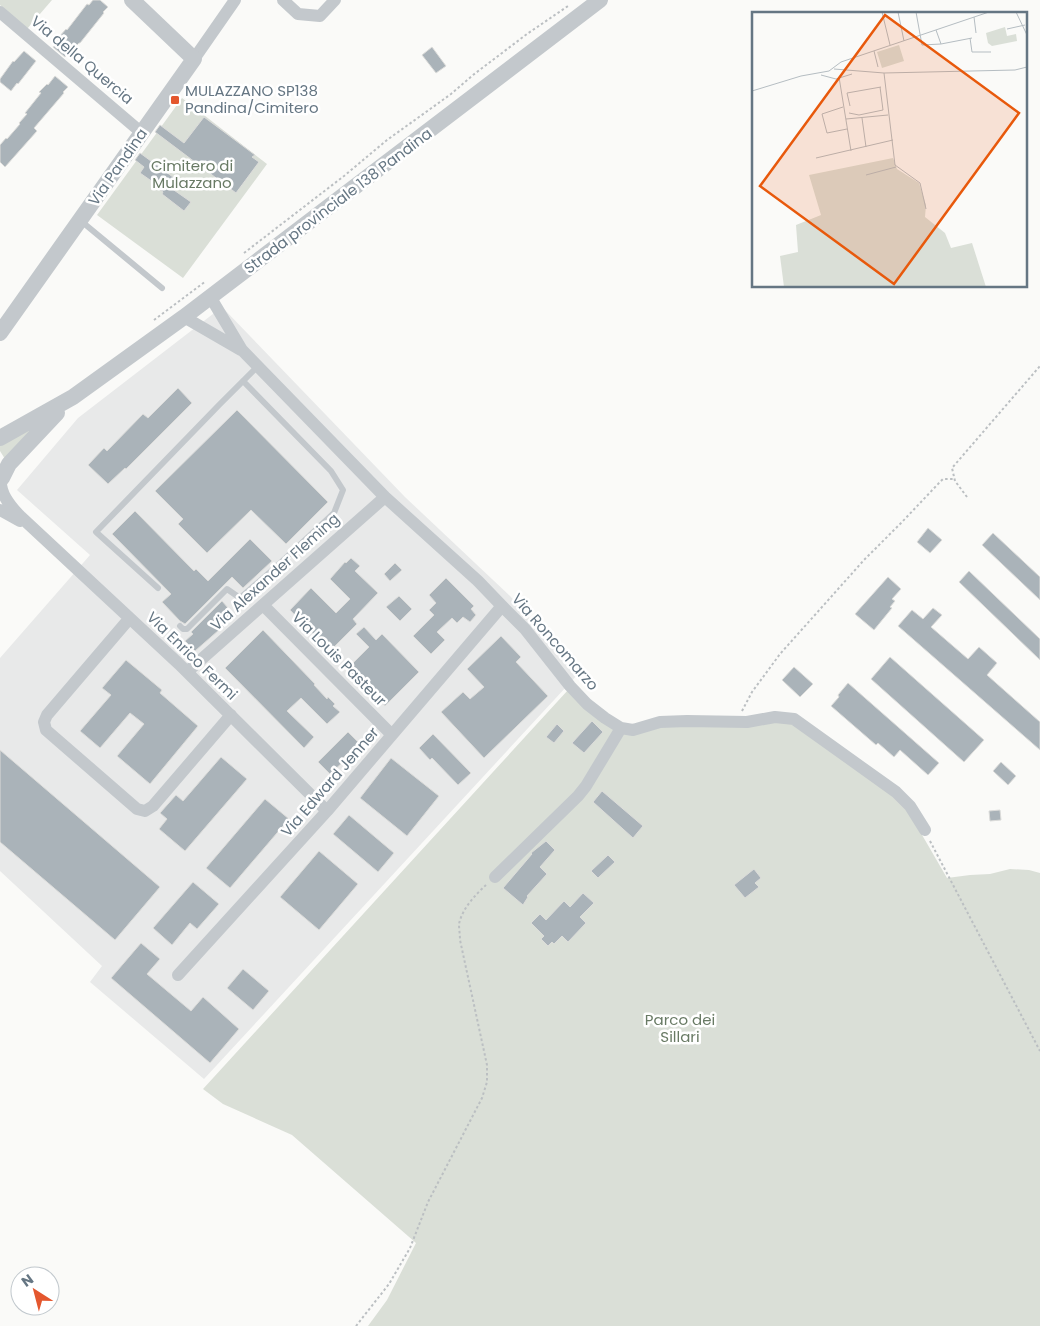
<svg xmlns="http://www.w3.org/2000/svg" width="1040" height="1326" font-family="Poppins,sans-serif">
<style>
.built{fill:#e8e9e9}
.green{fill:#dadfd7}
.building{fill:#aab3b9;stroke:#dcdcda}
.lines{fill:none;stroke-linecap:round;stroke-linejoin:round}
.path{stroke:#bbbfc2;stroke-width:2;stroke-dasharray:2.5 2.5;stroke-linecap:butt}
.service{stroke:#c3c8cc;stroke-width:6}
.minor{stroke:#c3c8cc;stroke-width:12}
.tertiary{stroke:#c3c8cc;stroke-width:16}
.poi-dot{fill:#e4572e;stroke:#fff;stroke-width:2}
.labels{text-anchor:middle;stroke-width:5;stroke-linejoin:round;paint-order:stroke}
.street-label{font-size:15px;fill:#657683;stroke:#fff}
.poi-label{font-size:15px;fill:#657683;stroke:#fff;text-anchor:start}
.park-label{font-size:15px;fill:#687a64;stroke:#fff}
.inset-road{fill:none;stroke:#b5bdc2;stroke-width:1}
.view{fill:#e8590c;fill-opacity:0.15;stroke:#e8590c;stroke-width:2.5}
.inset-edge{fill:none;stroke:#657683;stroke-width:2.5}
</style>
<rect width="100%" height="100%" fill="#fafaf8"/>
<path class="built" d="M222 307 405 497 510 596 579 673 204 1079 90 982 102 966 0 871V658L90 555 17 490 78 418Z"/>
<path class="green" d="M0 0H52L27 29 0 5Z
M182 98 267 164 183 278 97 215Z
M35 425 5 459 0 451V443Z
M568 690 617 731 661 726 775 721 792 723 893 794 907 809 947 878 970 875 990 874 1010 869 1029 870 1040 873V1326H368L387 1300 416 1243 292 1135 223 1104 203 1089Z"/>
<path class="building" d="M93 0H100L108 7 103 12 104 13 80 43H79L65 57 53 47 60 38 59 37 66 29 67 30 87 4 89 5Z
M432 47 446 66 436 73 422 55Z
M24 51 36 61 18 84 17 83 11 91 0 82V79L13 61 14 62Z
M55 76 68 87 63 92 64 93 34 128 37 131 5 167 0 162V145L6 138 7 139 20 124 19 123 27 114 25 113 41 93 39 92 47 84 48 85Z
M204 117 255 155 252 157 259 162 236 193 155 132 160 125 184 143Z
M140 153 177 180 171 188 191 202 184 211 162 194 163 192 159 189 160 187 140 173 144 167 135 160Z
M178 388 192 403 126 469 125 468 108 484 88 465 104 448 107 451 143 414 148 418Z
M237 410 328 502 286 544 251 510 207 553 178 524 183 519 155 491Z
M135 511 194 571 196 569 208 581 250 539 272 561 243 588 232 577 185 624 180 621 162 602 171 594 112 534Z
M928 528 942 540 930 553 917 542Z
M993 533 1040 577V600L982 545Z
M351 558 360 566 355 571 378 593 353 619 357 624 330 651 290 610 311 588 336 613 350 599 330 579 345 562 346 563Z
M395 563 402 570 390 581 384 574Z
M969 571 1040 639V660L959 582Z
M888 577 901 589 892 599 895 601 890 607 892 608 874 630 855 614Z
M446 578 474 606 471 609 476 615 470 622 463 617 457 623 452 618 437 632 445 640 431 654 413 636 434 615 429 610 436 603 429 595Z
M399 596 412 609 400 621 386 607Z
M222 601 235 616 195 651 185 641 193 634 191 632Z
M933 608 942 615 931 627 968 659 979 647 997 663 987 675 1040 722V750L898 626 912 610 923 619Z
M364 627 376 640 382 634 419 672 385 706 347 669 369 647 356 634Z
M263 630 315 684 314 685 327 699 328 697 335 704 333 706 340 712 327 724 301 698 287 711 314 737 304 748 225 668Z
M501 636 521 657 516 662 548 696 484 758 441 712 463 692 470 699 484 687 467 669Z
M890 657 984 740 964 762 871 679Z
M126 660 162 690 160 693 198 726 150 784 117 756 144 724 130 713 100 748 80 731 111 695 102 688Z
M794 667 813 684 800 697 782 680Z
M848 683 939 763 928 775 900 750 894 757 878 743 876 745 831 706 839 697 838 695Z
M592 721 603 732 584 753 572 743Z
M557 724 564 731 554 743 546 737Z
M348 732 359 743 342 759 344 761 330 774 318 762Z
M433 734 471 773 458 785 432 758 430 760 419 748Z
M0 750 160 887 115 940 0 842Z
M221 757 247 779 185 851 159 829 167 819 160 813 176 795 183 801Z
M391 758 439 796 407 836 360 798Z
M1001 762 1016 776 1008 785 993 771Z
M602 791 643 826 633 838 593 802Z
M265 799 289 819 230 888 206 868Z
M1000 810 1001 820 990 821 989 811Z
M349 815 394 853 378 872 333 834Z
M546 841 555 850 540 867 547 874 527 896 528 897 523 905 503 888 532 854 531 853Z
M319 851 358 884 319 930 280 897Z
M608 855 615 862 598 878 591 871Z
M754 869 761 878 755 883 759 887 745 898 734 885Z
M193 882 219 904 197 929 190 923 172 945 153 928Z
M583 893 594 903 580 917 586 923 568 942 562 936 554 944 552 942 548 946 541 939 544 936 531 923 540 914 546 920 564 901 570 907Z
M141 943 160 959 147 974 191 1011 203 997 239 1029 210 1063 111 978Z
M243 969 269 991 253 1010 227 988Z"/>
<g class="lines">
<path class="path" d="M244 253 344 176 387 140 451 94 473 75 527 34 568 6
M154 320 206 281
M967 497 955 481 952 468 1040 366
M742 711 752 692 780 654 864 560 902 522 939 483 943 479H954
M930 841 1040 1051
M356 1326 389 1284 410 1248 428 1202 482 1098 487 1082V1065L460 940C460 935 459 929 459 924 462 909 475 895 486 885"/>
<path class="service" d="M81 221 162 288
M158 588 96 532 220 404 258 366
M180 626 183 629H187L227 589 240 598 275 568 334 513 343 490 331 471 243 381"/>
<path class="minor" d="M283 0 298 14 320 16 335 0
M0 12 142 133
M194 59 235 0
M211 298 242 350 385 497 478 581 502 606 525 629 570 686 587 704 605 718 621 728 633 730 660 722 687 721 747 722 775 717 794 719 896 792 910 806 925 830
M184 317 241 350
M1 481C0 495 12 508 21 517L179 664 327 811
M0 510 20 521
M263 605 392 735
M129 619 47 715 44 722 46 730 137 809 145 811 153 806 231 715
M187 672 385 497
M495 877 578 796 586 786 621 728
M178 975 327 811 502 606"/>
<path class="tertiary" d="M0 333 194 59 132 0
M0 438 73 397 184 317 600 0
M2 478 9 464 57 413"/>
</g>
<rect class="poi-dot" x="170" y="95" width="10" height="10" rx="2.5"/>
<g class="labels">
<g class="street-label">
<text transform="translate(82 60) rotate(40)" y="5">Via della Quercia</text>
<text transform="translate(118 167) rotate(-55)" y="5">Via Pandina</text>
<text transform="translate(338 201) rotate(-37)" y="5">Strada provinciale 138 Pandina</text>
<text transform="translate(275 572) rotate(-42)" y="5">Via Alexander Fleming</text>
<text transform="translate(555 642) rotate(49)" y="5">Via Roncomarzo</text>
<text transform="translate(192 656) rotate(44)" y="5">Via Enrico Fermi</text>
<text transform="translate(339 659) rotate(45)" y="5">Via Louis Pasteur</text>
<text transform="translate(330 782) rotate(-49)" y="5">Via Edward Jenner</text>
</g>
<g class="poi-label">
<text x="185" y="96">MULAZZANO SP138<tspan x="185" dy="17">Pandina/Cimitero</tspan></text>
</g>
<g class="park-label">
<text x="192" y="171">Cimitero di<tspan x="192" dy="17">Mulazzano</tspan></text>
<text x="680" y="1025">Parco dei<tspan x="680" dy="17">Sillari</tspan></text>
</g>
</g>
<g transform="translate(752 12)">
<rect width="275" height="275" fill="#fafaf8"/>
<path d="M253 15 255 24 264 22 265 29 240 34 236 31 234 21ZM147 33 152 49 130 56 125 40ZM141 146 145 157 167 171 174 193 173 205 193 221 199 236 220 231 234 275H32L28 244 46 240 44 213 69 203 57 163Z" fill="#dadfd7"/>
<path class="inset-road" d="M130 0 138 33M146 0 152 29M164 0 170 33 189 32M264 0 275 23M222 5 224 21M255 17 273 13M184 18 189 32 220 26M218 26 220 40H239M122 39 126 55M82 57 132 61 263 58 275 55M132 61 143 153 168 171 174 197M69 63 84 67 100 62M87 65 99 139M0 79 49 64 77 59 89 50 237 0M98 94 95 81 129 75M91 95 70 102 75 121 95 117M97 101 107 103 131 98 128 75M110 106 114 135M94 107 136 103M64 146 141 128M114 163 144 155"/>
<path class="view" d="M133 3 267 101 142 272 8 174Z"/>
<rect width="275" height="275" class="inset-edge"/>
</g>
<g transform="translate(35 1291) rotate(324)"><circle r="24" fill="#ffffff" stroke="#c1c8cd"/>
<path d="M0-4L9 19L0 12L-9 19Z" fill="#e4572e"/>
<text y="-8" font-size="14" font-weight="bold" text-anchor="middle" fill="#657683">N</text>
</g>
</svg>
